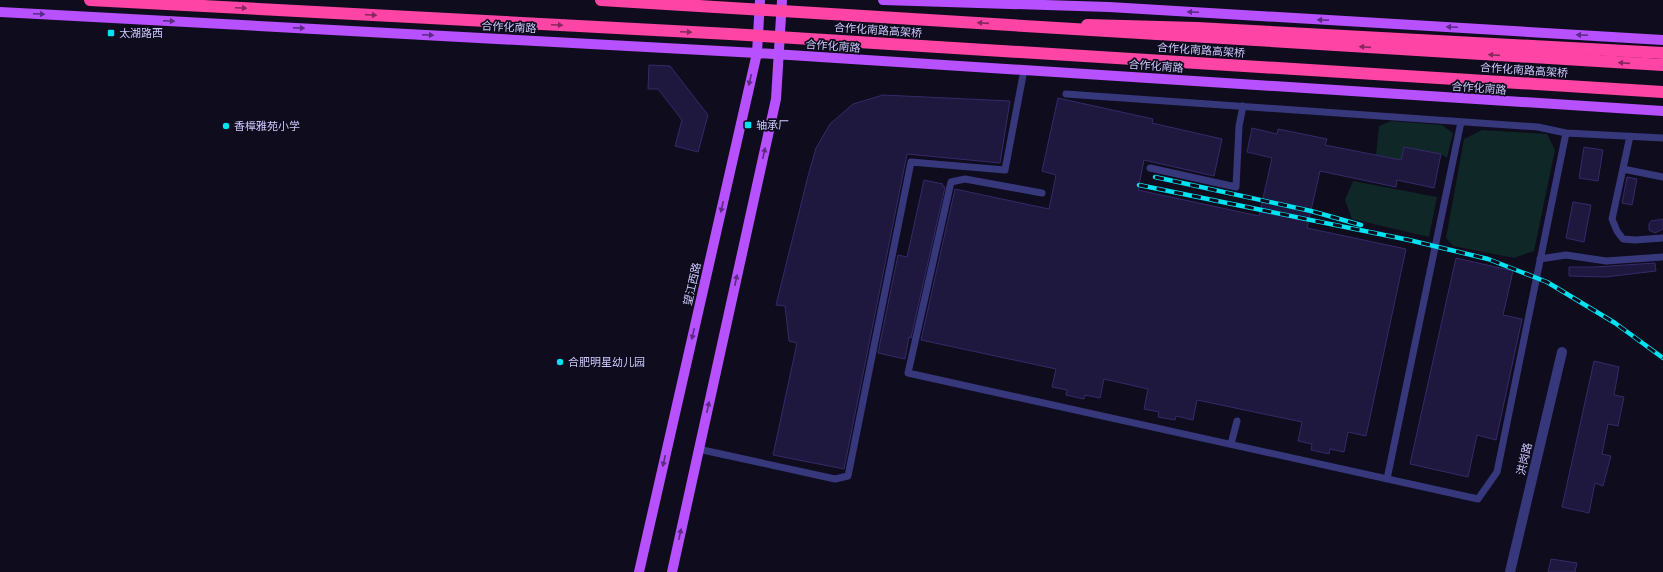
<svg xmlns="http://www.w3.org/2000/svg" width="1663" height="572" font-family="'Sofia Sans Condensed','Noto Sans SC',sans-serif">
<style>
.green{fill:#0f2726}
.building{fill:#1e183e;stroke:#352a6a}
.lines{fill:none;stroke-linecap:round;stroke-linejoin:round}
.lane{stroke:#37377c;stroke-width:7}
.street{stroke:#37377c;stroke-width:10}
.primary{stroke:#b750fe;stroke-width:10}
.highway{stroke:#fe44a4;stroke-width:12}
.rail-casing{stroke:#01e2f2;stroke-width:4.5}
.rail{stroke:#0e0c1d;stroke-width:3;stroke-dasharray:9;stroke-linecap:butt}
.highway-bridge{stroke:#fe44a4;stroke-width:12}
.oneway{fill:#862860}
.oneway2{fill:#5a2b82}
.poi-dot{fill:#01e2f2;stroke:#0e0c1d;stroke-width:1.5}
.labels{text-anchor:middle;stroke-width:3.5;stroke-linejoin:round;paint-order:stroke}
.street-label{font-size:11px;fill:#cdc9ff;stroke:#0e0c1d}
.poi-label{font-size:11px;fill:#cdc9ff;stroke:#0e0c1d;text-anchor:start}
</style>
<rect width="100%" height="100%" fill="#0e0c1d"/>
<path class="green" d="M1391 121 1442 125 1453 133 1447 158 1441 154 1404 147 1401 160 1376 155 1379 126Z
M1482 130 1547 134 1555 150 1534 251 1514 258 1453 246 1446 238 1464 139Z
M1353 181 1437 197 1429 237 1352 219 1345 200Z"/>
<path class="building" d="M649 65 670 66 708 115 698 152 675 146 682 120 658 89H648Z
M883 95 1010 101 1000 163 907 154 844 469 773 455 797 343 789 341 785 306 776 305 808 176 816 148 830 124 853 104Z
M1058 98 1153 119 1152 123 1222 139 1214 176 1144 160 1138 190 1259 216 1272 158 1247 152 1252 128 1277 134 1278 129 1327 139 1325 145 1401 160 1404 147 1441 154 1434 188 1397 180 1396 187 1320 171 1307 228 1406 249 1366 436 1348 432 1344 452 1330 449 1329 454 1311 450 1312 444 1298 441 1302 422 1197 400 1193 420 1176 416 1175 420 1158 417 1159 412 1144 409 1148 389 1104 379 1100 398 1085 395 1084 399 1066 395 1067 390 1052 387 1056 369 921 340 955 189 1049 209 1056 175 1042 171Z
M1584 147 1603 150 1598 181 1579 178Z
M1627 177 1637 179 1632 205 1622 203Z
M924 180 943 184 942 186 945 187 911 338 909 337 905 359 878 353 898 255 907 257Z
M1573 202 1591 205 1584 242 1566 238Z
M1663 219V229L1655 233 1649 230V224L1651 221Z
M1456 258 1513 271 1503 315 1522 319 1496 440 1477 435 1468 477 1410 464Z
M1655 263 1656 271 1605 277 1569 276V267H1595Z
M1594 361 1619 367 1614 395 1624 397 1618 426 1608 424 1602 454 1611 456 1603 486 1595 483 1589 513 1562 507Z
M1551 559 1577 563 1575 572H1548Z"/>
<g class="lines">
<path class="lane" d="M1066 94 1538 127 1566 133
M1630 136 1612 219 1617 231 1623 239 1635 240 1663 238
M1150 168 1236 187 1239 126 1243 106
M1623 169 1663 177
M1042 193 965 179 951 182 908 373 1478 499 1497 472 1566 133 1663 138
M1540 259 1566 255 1606 261 1663 257
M1231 444 1237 421
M698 449 835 479 848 476 911 162 1005 170 1024 70
M1387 479 1461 122"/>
<path class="street" d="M1510 572 1562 352"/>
<path class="primary" d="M883 0 1109 7 1663 40
M0 12 757 53 1663 111
M639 572 757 53 760 0
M672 572 776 99 782 0"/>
<path class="highway" d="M1087 25 1197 28 1663 53"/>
<defs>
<path id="rail" d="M1155 177 1311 211 1361 225
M1139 185 1409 240 1488 259 1547 282 1615 323 1663 358"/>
</defs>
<use href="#rail" class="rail-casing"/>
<use href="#rail" class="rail"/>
<path class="highway-bridge" d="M90 0 730 34 1663 92
M601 0 1663 65"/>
</g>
<defs><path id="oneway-solid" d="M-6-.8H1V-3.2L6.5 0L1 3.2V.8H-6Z"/></defs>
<g class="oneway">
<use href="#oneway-solid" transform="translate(241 8) rotate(3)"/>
<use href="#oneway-solid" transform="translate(371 15) rotate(3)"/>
<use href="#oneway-solid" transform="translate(983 23) rotate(-176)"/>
<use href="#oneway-solid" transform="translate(557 25) rotate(3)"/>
<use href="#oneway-solid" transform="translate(686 32) rotate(3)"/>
<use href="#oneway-solid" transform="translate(1365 47) rotate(-176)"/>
<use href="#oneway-solid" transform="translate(1494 55) rotate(-176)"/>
<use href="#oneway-solid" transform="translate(1624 63) rotate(-176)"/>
</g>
<g class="oneway2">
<use href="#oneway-solid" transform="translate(1193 12) rotate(-177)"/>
<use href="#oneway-solid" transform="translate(39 14) rotate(3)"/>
<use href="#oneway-solid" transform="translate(1323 20) rotate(-177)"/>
<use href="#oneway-solid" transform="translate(169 21) rotate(3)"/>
<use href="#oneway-solid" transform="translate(1452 27) rotate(-177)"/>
<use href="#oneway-solid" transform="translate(299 28) rotate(3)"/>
<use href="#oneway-solid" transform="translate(428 35) rotate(3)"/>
<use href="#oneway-solid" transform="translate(1582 35) rotate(-177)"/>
<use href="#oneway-solid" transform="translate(750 80) rotate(103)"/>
<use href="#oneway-solid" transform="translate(764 153) rotate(-78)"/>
<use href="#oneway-solid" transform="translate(722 207) rotate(103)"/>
<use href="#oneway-solid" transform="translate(736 280) rotate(-78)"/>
<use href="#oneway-solid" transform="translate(693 334) rotate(103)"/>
<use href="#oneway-solid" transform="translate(708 407) rotate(-78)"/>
<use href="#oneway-solid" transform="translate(664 461) rotate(103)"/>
<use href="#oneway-solid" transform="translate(680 534) rotate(-78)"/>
</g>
<g class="poi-dot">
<rect x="107" y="29" width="8" height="8" rx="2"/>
<rect x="744" y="121" width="8" height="8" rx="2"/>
<circle cx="226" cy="126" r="4"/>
<circle cx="560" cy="362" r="4"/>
</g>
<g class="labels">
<g class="street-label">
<text transform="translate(509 27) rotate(3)" y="4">合作化南路</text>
<text transform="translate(878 30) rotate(4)" y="4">合作化南路高架桥</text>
<text transform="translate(833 46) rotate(4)" y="4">合作化南路</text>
<text transform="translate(1201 50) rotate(4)" y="4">合作化南路高架桥</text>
<text transform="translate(1156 66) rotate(4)" y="4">合作化南路</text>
<text transform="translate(1524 70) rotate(4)" y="4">合作化南路高架桥</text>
<text transform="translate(1479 88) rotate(4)" y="4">合作化南路</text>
<text transform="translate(692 284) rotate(-77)" y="4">望江西路</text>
<text transform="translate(1524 459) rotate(-77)" y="4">洪岗路</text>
</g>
<g class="poi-label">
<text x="119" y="37">太湖路西</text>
<text x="756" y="129">轴承厂</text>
<text x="234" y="130">香樟雅苑小学</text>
<text x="568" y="366">合肥明星幼儿园</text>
</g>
</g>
</svg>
